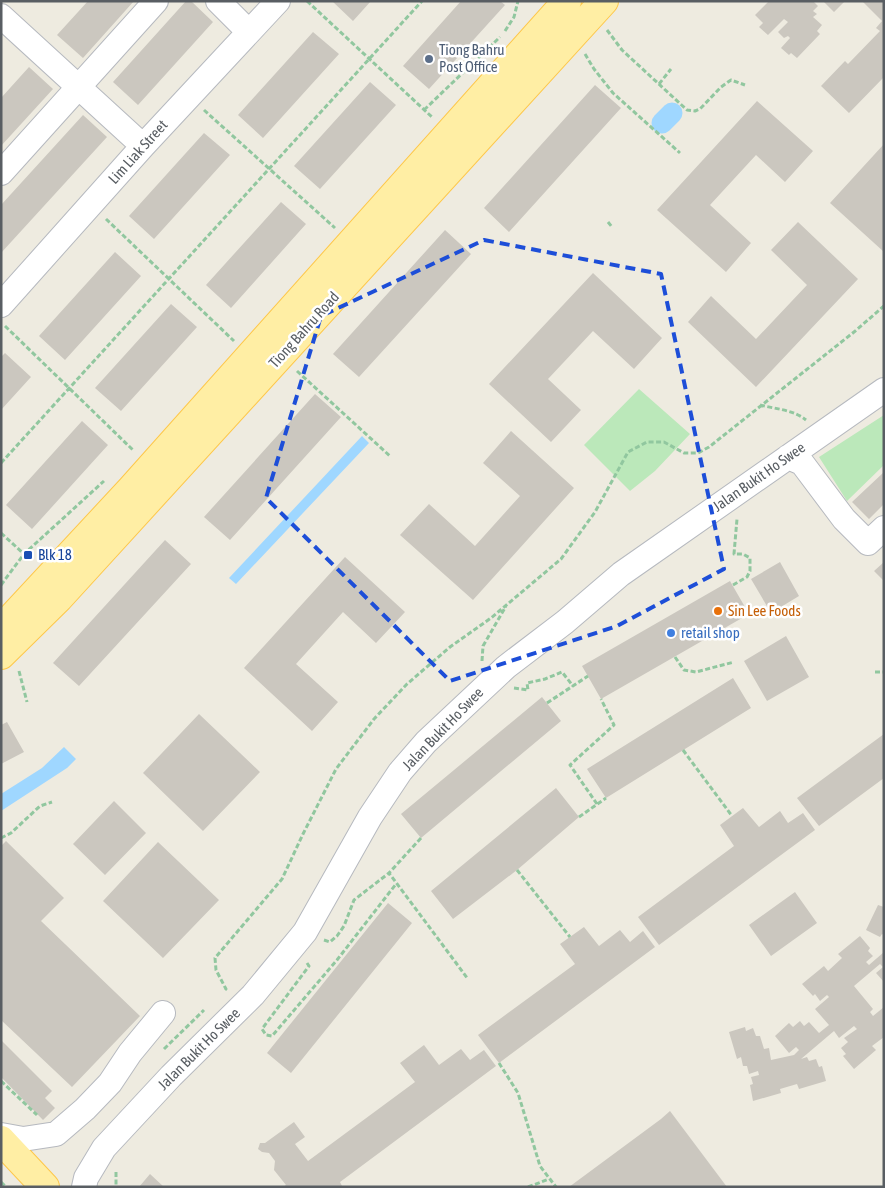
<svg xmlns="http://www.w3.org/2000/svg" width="885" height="1188" font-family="'Asap Condensed',sans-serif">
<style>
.green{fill:#bbe8ba}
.water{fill:#9fd7ff}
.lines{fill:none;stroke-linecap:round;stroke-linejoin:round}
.canal{stroke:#9fd7ff;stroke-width:21}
.building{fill:#cbc7bf}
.minor-casing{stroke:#b6b9bf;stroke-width:26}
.major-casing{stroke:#fec749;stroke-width:30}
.path{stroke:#91c79f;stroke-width:3;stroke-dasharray:5 2.5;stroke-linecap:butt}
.minor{stroke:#fff;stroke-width:24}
.major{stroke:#ffeea4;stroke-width:28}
.marked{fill:none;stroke:#1d4ed8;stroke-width:4;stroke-dasharray:10 6;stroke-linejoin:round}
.service-dot{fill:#5c6f8a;stroke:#fff;stroke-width:2}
.transit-dot{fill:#1a4fb4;stroke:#fff;stroke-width:2}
.food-dot{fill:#e8710a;stroke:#fff;stroke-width:2}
.shop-dot{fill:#3f7fe0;stroke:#fff;stroke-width:2}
.labels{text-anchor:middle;stroke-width:5;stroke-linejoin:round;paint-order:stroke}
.service-label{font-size:15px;fill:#4e5e75;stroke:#fff;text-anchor:start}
.street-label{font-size:15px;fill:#595e63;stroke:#fff}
.transit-label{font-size:15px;fill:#164399;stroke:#fff;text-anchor:start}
.food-label{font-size:15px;fill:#c56008;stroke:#fff;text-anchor:start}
.shop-label{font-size:15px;fill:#366cbe;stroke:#fff;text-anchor:start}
</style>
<rect width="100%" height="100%" fill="#eeebe0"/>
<path class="green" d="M639 389 690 434 655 471 630 491 584 445Z
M884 415V465L847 501 819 457Z"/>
<path class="water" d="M362 436 369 443 236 584 229 578Z
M64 747 76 759 67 768 1 811V794L42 768Z"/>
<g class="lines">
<path class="canal" d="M662 123 672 113"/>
</g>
<path class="building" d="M88 1H134L83 58 57 35Z
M186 1H191L213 22 138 105 113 82Z
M332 1H371L353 21Z
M461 1H500L505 5 429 89 403 66Z
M769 1H813L818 6 813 11 817 14 813 17 822 25 817 31 820 34 797 58 791 53 789 55 781 48 790 38 788 36 784 38 778 32 788 22 784 19 768 35 759 27 763 23 755 15Z
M823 1H845L834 12Z
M862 1H884V77L849 113 821 86 845 61 848 64 880 31 876 28 882 21Z
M313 32 339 54 263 138 238 115Z
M29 67 53 89 1 146V98Z
M370 82 396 105 320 189 294 166Z
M595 85 621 108 509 232 484 208Z
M757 101 813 151 785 182 756 155 710 205 751 243 726 272 657 210Z
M83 115 107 137 1 253V205Z
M204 133 230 155 154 239 129 216Z
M884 144V252L830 203Z
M281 202 306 224 231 308 206 285Z
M798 222 858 279 756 387 688 322 711 296 756 339 807 285 771 250Z
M445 230 471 254 359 377 333 354Z
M115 252 141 276 65 360 39 336Z
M593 273 662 338 634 369 593 331 548 379 581 410 551 442 489 384Z
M171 304 197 327 121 411 95 388Z
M5 353 31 377 1 410V357Z
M315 394 341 417 230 540 204 517Z
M82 421 108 445 32 529 6 505Z
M511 431 574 488 473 600 400 535 429 504 475 546 520 496 483 463Z
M884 472V504L869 519 852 502Z
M165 540 191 564 79 686 53 663Z
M345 557 405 612 376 643 343 612 296 664 338 702 312 731 244 668Z
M780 562 799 596 771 613 751 579Z
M884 562V581L874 571Z
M730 581 749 614 601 699 582 666Z
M786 636 809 677 767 701 744 661Z
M733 678 751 708 606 798 587 769Z
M542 697 561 721 421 838 401 814Z
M199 714 260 772 203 831 143 773Z
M7 722 24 752 1 764V725Z
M884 734V778L819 826 797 798Z
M556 788 579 817 517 870 453 919 431 891Z
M114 801 146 833 105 875 73 844Z
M743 808 759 827 780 811 788 823 803 813 815 830 659 945 638 917 734 846 720 825Z
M6 841 64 898 41 921 140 1016 72 1087 1 1020V846Z
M158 842 219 900 163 958 103 901Z
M795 892 817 923 771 956 749 925Z
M388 903 412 923 291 1073 267 1053Z
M878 905 884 907V935L882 934 880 937 866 930Z
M584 927 599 946 620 930 630 942 643 931 655 947 499 1063 478 1035 575 964 560 944Z
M860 936 870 948 868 951 873 956 866 962 869 965 884 952V982L876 973 883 967 880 964 854 986 873 1009 870 1012 873 1016 884 1007V1037L872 1046 876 1050 854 1069 843 1056 846 1054 841 1048 848 1042 844 1038 857 1029 854 1026 839 1038 834 1031 801 1059 807 1057 809 1061 816 1059 819 1067 822 1066 826 1081 799 1089 797 1084 780 1089 781 1093 753 1101 750 1085 753 1084 751 1077 759 1075 758 1071 749 1074 747 1066H743L741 1057 737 1059 729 1032 745 1027 746 1031 753 1028 756 1036H760L764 1049 769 1048 771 1060 794 1055 799 1050 796 1047 789 1053 775 1036 789 1023 793 1027 800 1021 804 1026 809 1022 819 1033 829 1025 815 1009 829 997 827 995 820 1001 815 994 813 996 802 984 824 966 828 971 842 958 838 954Z
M1 1040 52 1091 45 1098 55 1108 43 1120 1 1077Z
M424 1045 439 1065 461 1049 470 1060 484 1050 496 1066 340 1182 342 1186 341 1187H283L286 1185 274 1170 275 1161 269 1153 262 1152 258 1149 260 1143H265L294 1122 305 1137 295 1144 308 1161 415 1082 400 1063Z
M670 1111 727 1187H569L661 1119Z
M150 1174 164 1187H139Z"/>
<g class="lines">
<defs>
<path id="minor" d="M218 1 249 32
M1 16 143 146
M1 173 156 1
M1 305 143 146 278 1
M788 457 802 463 844 519 868 543 884 528
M1 1135 23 1139 56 1134 85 1109 110 1083 130 1053 163 1013
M84 1187 86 1178 104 1148 171 1076 253 995 305 932 370 817 400 772 426 742 506 667 565 622 621 574 884 390"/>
<path id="major" d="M1 629 131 489 567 1
M1 655 59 598 604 1
M1 1140 45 1187"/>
</defs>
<use href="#minor" class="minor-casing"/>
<use href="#major" class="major-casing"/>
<path class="path" d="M307 1 433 118
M607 30 622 50 687 110 695 111 700 109 721 87 731 80 745 85
M505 31 514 17 518 1
M585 54 594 69 613 93 680 153
M659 84 671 69
M204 110 335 228
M424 110 500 37
M106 219 234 341
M608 222 612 227
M5 326 134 451
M297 371 391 457
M760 405C776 409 794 410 806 420
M1 463 422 1
M1 533 24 554
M1 585 24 554 104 481
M733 585 747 577 750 571V558L743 554H734L737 519
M675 657 684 670 696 672 734 662
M482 661 483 646 506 606
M19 671 27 702
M875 672H884
M514 688 528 690 527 683 545 679 562 672 573 686
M547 703 588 676
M683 750 732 816
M597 804 570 765 614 725 601 699
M579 817 606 798
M1 838 11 833 40 806 52 802
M421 838 389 873 468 979
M517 870 570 937
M324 940 330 942 337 936 344 926 354 900 389 873
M307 963 309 966 262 1029 266 1035 272 1036 337 960 396 884
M225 990 226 989 216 970 215 958 282 879 303 834 336 769 374 719 407 684 450 647 491 618 561 559 595 512 628 452 647 442H664L684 453H698L709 447 854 332 884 306
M164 1049 204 1010
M499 1063 518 1093 540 1166 556 1187
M1 1081 37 1115
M116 1172V1187
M1 1182 6 1187
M528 1187 549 1179"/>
<use href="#minor" class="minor"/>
<use href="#major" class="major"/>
</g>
<path class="marked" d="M484 240 661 274 724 569 617 626 450 681 266 498 321 316Z"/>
<circle class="service-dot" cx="429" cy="59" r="5"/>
<rect class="transit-dot" x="23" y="550" width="10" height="10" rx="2.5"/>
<circle class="food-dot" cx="718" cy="611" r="5"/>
<circle class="shop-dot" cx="671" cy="633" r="5"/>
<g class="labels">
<g class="service-label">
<text x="439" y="55">Tiong Bahru<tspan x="439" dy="17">Post Office</tspan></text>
</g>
<g class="street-label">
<text transform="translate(138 152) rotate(-48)" y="5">Lim Liak Street</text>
<text transform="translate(304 330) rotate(-48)" y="5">Tiong Bahru Road</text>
<text transform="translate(759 477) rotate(-35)" y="5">Jalan Bukit Ho Swee</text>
<text transform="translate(443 729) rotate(-46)" y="5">Jalan Bukit Ho Swee</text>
<text transform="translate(199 1049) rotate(-45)" y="5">Jalan Bukit Ho Swee</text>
</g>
<g class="transit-label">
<text x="38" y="560">Blk 18</text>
</g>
<g class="food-label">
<text x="728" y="616">Sin Lee Foods</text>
</g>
<g class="shop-label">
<text x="681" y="638">retail shop</text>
</g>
</g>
<rect width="885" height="1188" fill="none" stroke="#595e63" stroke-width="5"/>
</svg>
